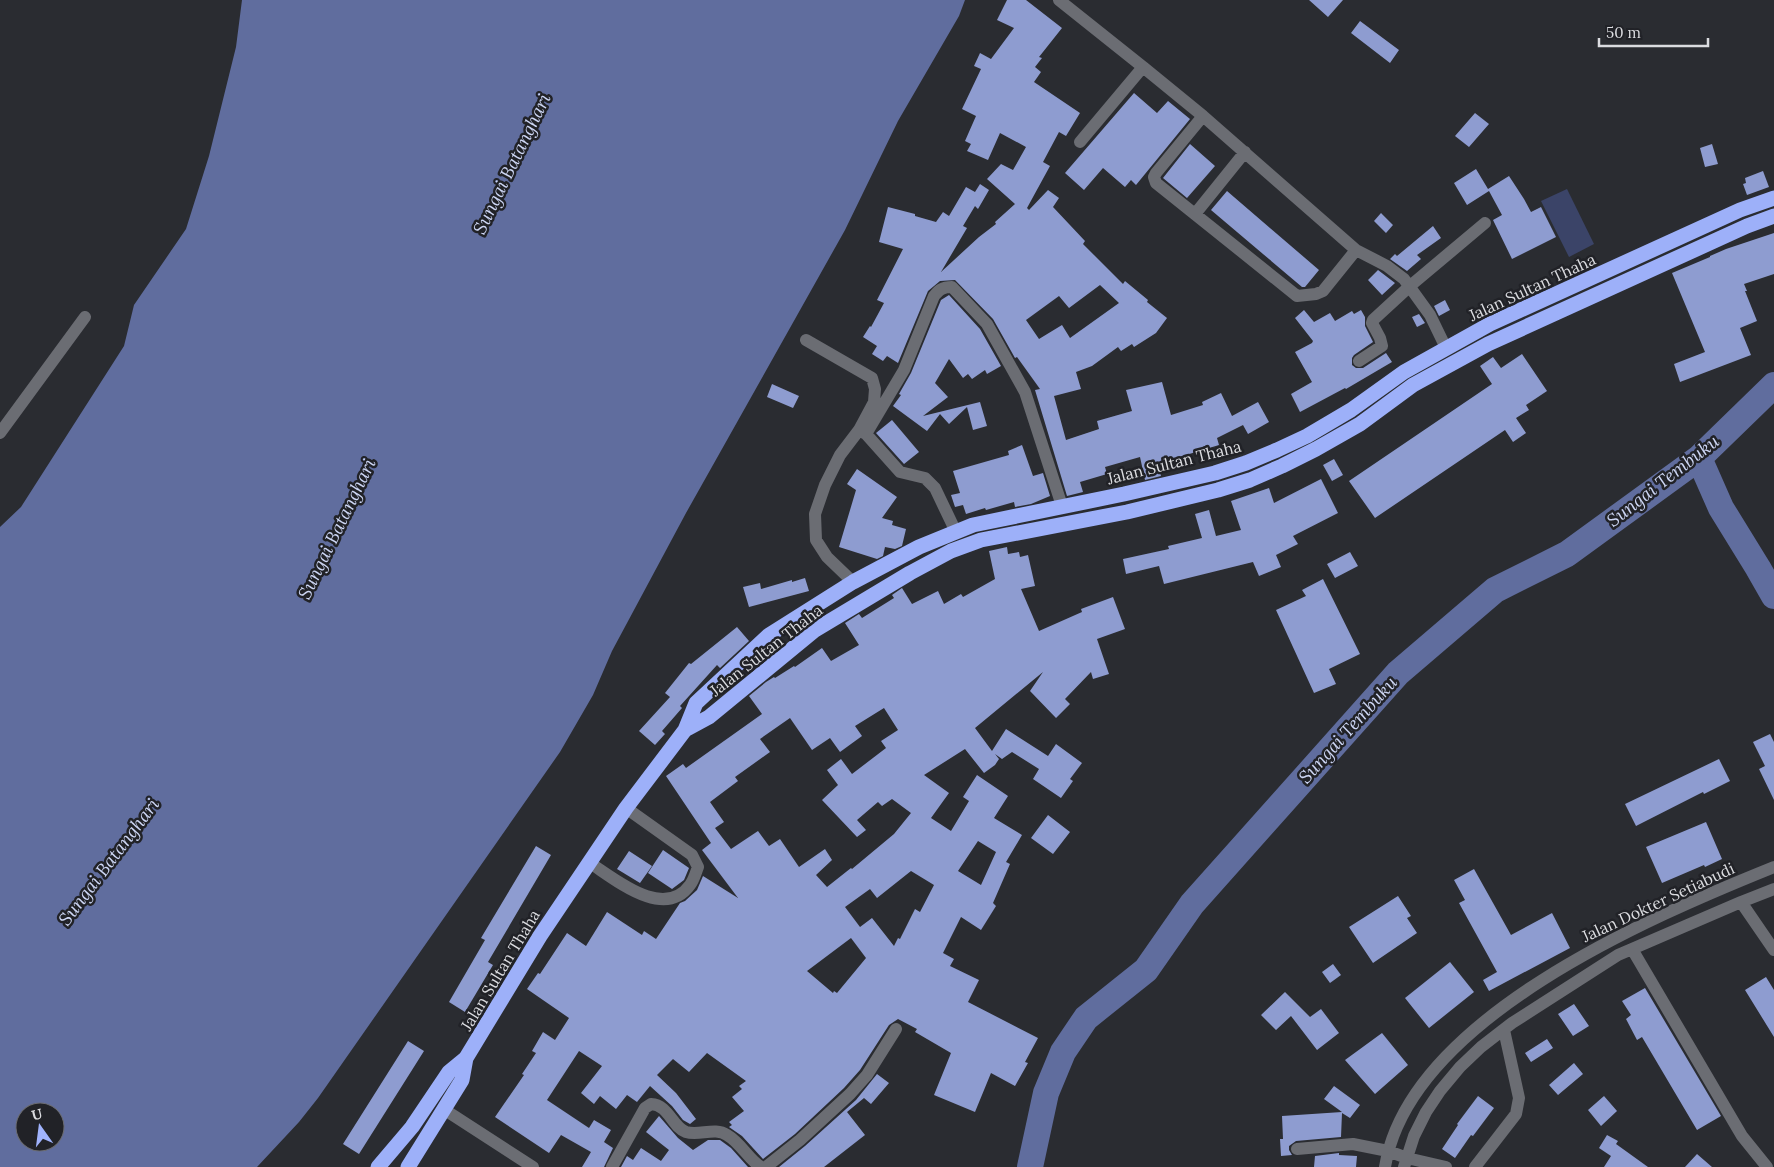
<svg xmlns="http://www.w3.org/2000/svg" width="1774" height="1167" font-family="Lora,serif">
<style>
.green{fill:#3b4468}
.water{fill:#606d9e;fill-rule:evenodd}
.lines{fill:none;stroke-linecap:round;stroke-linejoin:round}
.river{stroke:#606d9e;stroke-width:26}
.building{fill:#8e9cd0;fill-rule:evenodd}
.minor{stroke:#6b6d73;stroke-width:12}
.highway{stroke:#9db0f9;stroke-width:15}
.labels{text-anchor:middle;stroke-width:5;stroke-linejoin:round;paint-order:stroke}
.street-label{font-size:16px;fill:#dbdce0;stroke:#212227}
.water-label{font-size:18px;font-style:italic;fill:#cdd6f4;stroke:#212227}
</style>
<rect width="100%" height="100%" fill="#2a2c31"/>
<path class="green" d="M1567 189 1594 244 1569 257 1541 201Z"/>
<path class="water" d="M242 0H965L959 16 898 121 845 230 686 513 612 651 593 695 560 752 318 1098 299 1122 257 1167H0V527L21 507 124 346 134 305 186 229 209 156 236 47ZM25 1112H55V1142H25Z"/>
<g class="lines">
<path class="river" d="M1699 458 1721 508 1758 568 1774 596
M1030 1167 1046 1093 1063 1052 1086 1018 1146 970 1192 904 1398 673 1495 590 1567 554 1699 458 1774 385"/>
</g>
<path class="building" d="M1007 0H1026L1062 28 1039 57 1042 58 1035 67 1041 72 1034 82 1080 113 1066 136 1059 132 1043 162 1050 166 1027 208 1029 210 1048 190 1059 198 1053 207 1085 241 1083 244 1123 284 1125 281 1148 300 1147 302 1167 318 1156 333 1134 347 1132 344 1121 351 1118 347 1092 366 1076 372 1081 389 1054 396 1066 440 1099 429 1097 421 1132 411 1126 390 1162 382 1171 415 1203 405 1202 402 1221 393 1232 416 1258 402 1269 422 1248 434 1243 425 1217 438 1219 445 1166 461 1167 466 1159 467 1161 476 1145 480 1140 457 1105 467 1107 474 1080 482 1083 492 1067 496 1035 390 1040 389 1017 357 1015 358 993 319 955 280 940 281 928 291 898 363 887 356 883 361 872 354 877 346 863 337 870 326 871 327 884 303 877 300 903 249 879 242 888 207 915 214V216L936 222 943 212 949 216 966 187 975 192 980 184 989 190 978 209 975 206 963 226 967 228 941 272 979 237 996 224 995 222 1015 204 987 179 1001 164 1013 170 1026 147 1000 133 988 160 967 151 971 144 965 141 976 116 962 109 981 69 974 66 980 53 991 59 1014 28 997 20ZM1100 285 1119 303 1070 338 1062 325 1039 339 1026 320 1059 296 1069 308Z
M1309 0H1343L1328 17Z
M1360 21 1399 50 1390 63 1351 33Z
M1134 93 1157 113 1168 101 1190 119 1136 185 1131 180 1125 187 1103 168 1084 190 1065 173Z
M1475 113 1489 124 1469 147 1455 136Z
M1190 144 1215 166 1187 198 1163 178Z
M1712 144 1718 164 1705 167 1700 148Z
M1476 169 1488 189 1509 176 1524 199 1531 212 1541 207 1556 237 1512 259 1493 220 1502 215 1489 191 1467 205 1454 183Z
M1763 171 1769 187 1747 195 1743 184 1746 183 1745 178Z
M1227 191 1319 270 1305 287H1302L1211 210Z
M1381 213 1393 225 1386 233 1374 221Z
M1433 226 1441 238 1417 255 1421 259 1407 271 1390 259 1395 254 1397 256Z
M1774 233V274L1744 284 1747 291H1745L1757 321 1740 328 1751 355 1680 382 1674 364 1705 352 1672 273 1710 257V256L1726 249Z
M1378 270 1395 283 1382 295 1368 280Z
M949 295 980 329 1001 366 987 374 985 370 972 379 968 374 963 378 949 359 935 383 948 397 923 416 980 402 987 426 973 430 967 407 949 424 940 414 927 431 893 406 901 395 899 394 911 373 941 300Z
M1445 300 1450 310 1439 316 1434 306Z
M1304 310 1314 322 1330 313 1335 321 1352 311 1354 314 1361 310 1365 317V326L1373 342 1354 355 1352 358V365L1356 368H1363L1386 353 1392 362 1346 389 1345 388 1300 412 1291 394 1312 382 1295 352 1312 343 1313 341 1295 318Z
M1419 314 1425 323 1417 327 1412 317Z
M1522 354 1547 391 1526 405 1529 410 1516 418 1526 433 1513 442 1505 430 1375 518 1349 481 1492 384 1480 366 1493 357 1501 368Z
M772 384 799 396 793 408 767 397Z
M892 420 919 452 904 464 876 433Z
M1022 445 1033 476 1043 473 1050 496 1031 504 1015 507 1014 502 986 510 985 508 966 514 963 505 955 507 951 495 960 493 953 471 1009 455 1008 451Z
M1334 459 1343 475 1332 481 1323 465Z
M857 469 897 497 882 518 893 521 892 525 906 529 902 546 895 549 885 547 883 556 877 559 839 547 856 490 847 484Z
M1321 479 1338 513 1293 536 1298 544 1276 555 1281 567 1259 576 1253 562 1164 584 1159 566 1126 574 1123 559 1169 549 1168 546 1202 538 1195 514 1209 510 1216 536 1241 530 1231 501 1269 488 1274 503Z
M1007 547 1008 554 1019 552 1020 557 1028 555 1035 586 1021 589 1039 631 1082 612 1081 609 1113 597 1125 629 1097 639 1109 674 1093 679 1091 672 1065 699 1070 704 1056 718 1030 691 1043 672 975 728 992 751 1006 729 1048 756 1056 744 1082 763 1070 779 1073 781 1061 798 1033 779 1039 769 1012 752 1002 759 995 754 999 759 995 765 984 773 965 749 924 775 949 793 931 818 951 831 969 801 963 797 977 775 1008 796 994 818 1022 835 1006 862 1010 864 993 903 996 906 981 930 961 917 943 953 954 959 950 966 979 980 968 1002 1038 1038 1025 1062 1028 1063 1015 1086 991 1073 975 1112 934 1095 951 1053 915 1032 917 1029 898 1019 889 1025 860 1070 844 1088 795 1134 763 1159 742 1136 729 1127 732 1125 729 1122 744 1111 732 1097 742 1089 739 1086 746 1081 707 1053 689 1072 673 1059 657 1075 676 1093 696 1119 690 1124 683 1120 672 1106 650 1086 637 1102 627 1095 616 1109 600 1096 594 1104 581 1093 602 1066 579 1051 547 1100 589 1128 594 1120 611 1130 604 1142 613 1148 604 1167H582L591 1152 561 1135 549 1153 495 1117 524 1075 522 1074 536 1053 532 1051 543 1032 555 1040 569 1018 527 989 538 973 540 974 567 933 586 946 607 912 642 935 644 931 656 939 680 903 685 901 697 890 703 876 738 898 702 850 711 843 666 776 683 764 686 768 762 714 749 696 766 682 774 677 775 678 794 666 795 667 822 648 831 661 859 645 845 623 859 614 862 618 894 598 892 595 902 588 912 604 938 591 944 604 961 594 963 597 995 579 989 551ZM884 708 898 730 881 741 886 748 852 774 841 759 827 770 838 785 822 800 857 837 866 830 857 820 878 802 882 806 892 799 911 813 894 834 852 869 851 868 827 887 816 875 832 860 825 849 799 867 780 839 769 846 758 831 731 849 715 828 724 822 710 802 738 781 735 777 770 752 760 739 790 718 812 750 830 738 840 752 862 736 855 726ZM978 841 996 852 981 885 958 871ZM911 871 934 885 920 912 915 909 900 939 898 938 894 946 872 918 860 927 845 907 870 889 877 898ZM851 938 866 958 837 993 834 991 833 993 807 971Z
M1350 552 1358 566 1335 578 1327 564Z
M805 578 809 591 749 607 743 587 760 583 761 589 792 580V582Z
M1323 579 1360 654 1329 669 1336 684 1314 693 1276 610 1306 596 1302 590Z
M737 627 749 641 720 668 717 665 680 706 682 708 662 731 665 734 655 745 639 731 670 697 665 693 689 663 691 664Z
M1770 734 1774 742V800L1759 769 1765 766 1753 742Z
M1719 759 1730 781 1704 794 1703 792 1636 826 1625 804Z
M1048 815 1070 832 1053 854 1031 838Z
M1706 822 1722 859 1705 867 1704 865 1662 883 1646 847Z
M536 846 551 855 488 962 493 965 465 1012 449 1002 485 940 481 938Z
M663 850 689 868 684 880 672 889 648 873Z
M629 851 652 866 640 883 617 869Z
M1474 869 1511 935 1552 913 1570 948 1489 991 1483 980 1497 972 1459 903 1465 900 1454 880Z
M1398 896 1411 916 1407 918 1417 933 1373 963 1349 927Z
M1450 962 1474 992 1429 1028 1405 998Z
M1333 964 1341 975 1330 983 1322 972Z
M1766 977 1774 990V1037L1745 990Z
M1645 988 1721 1116 1697 1130 1642 1037 1637 1040 1626 1019 1631 1015 1622 1001Z
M1285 992 1310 1017 1321 1009 1339 1033 1317 1050 1291 1016 1276 1030 1261 1015Z
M1574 1004 1589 1026 1573 1036 1558 1014Z
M1382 1033 1408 1065 1375 1094 1345 1060Z
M1547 1039 1553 1048 1531 1062 1525 1053Z
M408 1041 424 1051 359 1154 343 1144Z
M1574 1063 1583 1074 1558 1095 1549 1085Z
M877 1074 889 1083 871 1104 864 1098 847 1112 865 1135 824 1167H779L805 1146 856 1100Z
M1334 1086 1360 1105 1350 1118 1342 1113 1341 1137 1296 1141 1289 1146V1150L1292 1155 1281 1156 1280 1139H1283L1282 1116 1342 1112 1324 1099Z
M1478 1096 1494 1108 1473 1136 1471 1135 1455 1158 1442 1149 1458 1125 1457 1124Z
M1604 1096 1617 1111 1601 1126 1588 1110Z
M659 1116 678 1138 693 1150 708 1140H720L731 1148 748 1167H621L627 1156 633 1160 641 1148 661 1161 669 1150 646 1132Z
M1607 1135 1618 1141 1616 1144 1648 1167H1604L1611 1156 1599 1148Z
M1339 1153V1155L1357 1156 1356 1167H1314L1315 1156Z
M1697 1154 1712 1167H1685Z"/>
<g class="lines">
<path class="minor" d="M1059 0 1143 67
M1203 116 1156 173 1154 177 1156 183 1297 296 1316 294 1323 291 1356 250
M1080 142 1143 67 1203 116 1356 250 1387 266 1404 279 1430 315 1446 348
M1195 214 1245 152
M806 340 872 378 875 389 874 402 859 430 840 455 825 485 815 514 816 540 827 557 853 582
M1359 361 1382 346 1380 338 1372 323 1373 320 1410 286 1485 223
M859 430 866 434 900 472 925 478 935 488 956 532
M0 433 85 317
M866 434 904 370 934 296C939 290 942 287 952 287L987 324 1025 392 1062 506
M590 863C615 879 664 921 690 885 694 880 696 872 698 867L692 855 626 808
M1741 902 1774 950
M1632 949 1742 1136 1767 1167
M445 1110 533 1167
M1297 1149 1353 1144 1388 1151 1407 1158 1446 1167
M612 1167 645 1108 651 1104C669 1105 672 1127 686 1132 699 1136 715 1127 727 1135 741 1143 748 1159 761 1167
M766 1167 800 1140 850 1094 867 1075 896 1029
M1385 1167C1409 1019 1650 917 1774 867
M1404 1167 1414 1136 1426 1112 1440 1091 1460 1067 1481 1047 1512 1023 1618 955 1741 902 1774 889
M1475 1167 1516 1114 1519 1098 1504 1030"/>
<path class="highway" d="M685 730 709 717 815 630 910 573 951 551 981 540 1127 512 1218 490 1250 480 1282 466 1316 449 1360 424 1413 385 1488 344 1747 226 1774 216
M378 1167 412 1127 449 1072 466 1058
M408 1167 462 1080 466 1058 540 936 626 808 685 730 696 703 769 635 853 582 919 547 973 525 1124 494 1215 473 1246 463 1277 450 1307 436 1351 410 1404 372 1490 324 1740 210 1774 198"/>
</g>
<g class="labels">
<g class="street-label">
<text transform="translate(1532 287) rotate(-25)" y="6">Jalan Sultan Thaha</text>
<text transform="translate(1174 462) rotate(-14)" y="6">Jalan Sultan Thaha</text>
<text transform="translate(766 650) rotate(-38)" y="6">Jalan Sultan Thaha</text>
<text transform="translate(1658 902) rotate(-25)" y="6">Jalan Dokter Setiabudi</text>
<text transform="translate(500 970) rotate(-59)" y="6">Jalan Sultan Thaha</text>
</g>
<g class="water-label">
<text transform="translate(512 164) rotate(-64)" y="6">Sungai Batanghari</text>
<text transform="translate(1663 481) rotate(-38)" y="6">Sungai Tembuku</text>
<text transform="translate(337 529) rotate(-64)" y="6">Sungai Batanghari</text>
<text transform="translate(1348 730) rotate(-48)" y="6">Sungai Tembuku</text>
<text transform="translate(109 862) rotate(-53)" y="6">Sungai Batanghari</text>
</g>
</g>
<g transform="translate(40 1127) rotate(346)"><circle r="24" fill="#212227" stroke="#6b6c71"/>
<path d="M0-4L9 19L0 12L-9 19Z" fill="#a0b3fd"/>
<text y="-8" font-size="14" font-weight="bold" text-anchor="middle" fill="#dbdce0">U</text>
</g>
<path d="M1599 38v8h109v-8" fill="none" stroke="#dbdce0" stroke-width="2.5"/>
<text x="1606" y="38" font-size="15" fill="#dbdce0" stroke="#212227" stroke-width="4" paint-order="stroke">50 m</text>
</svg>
